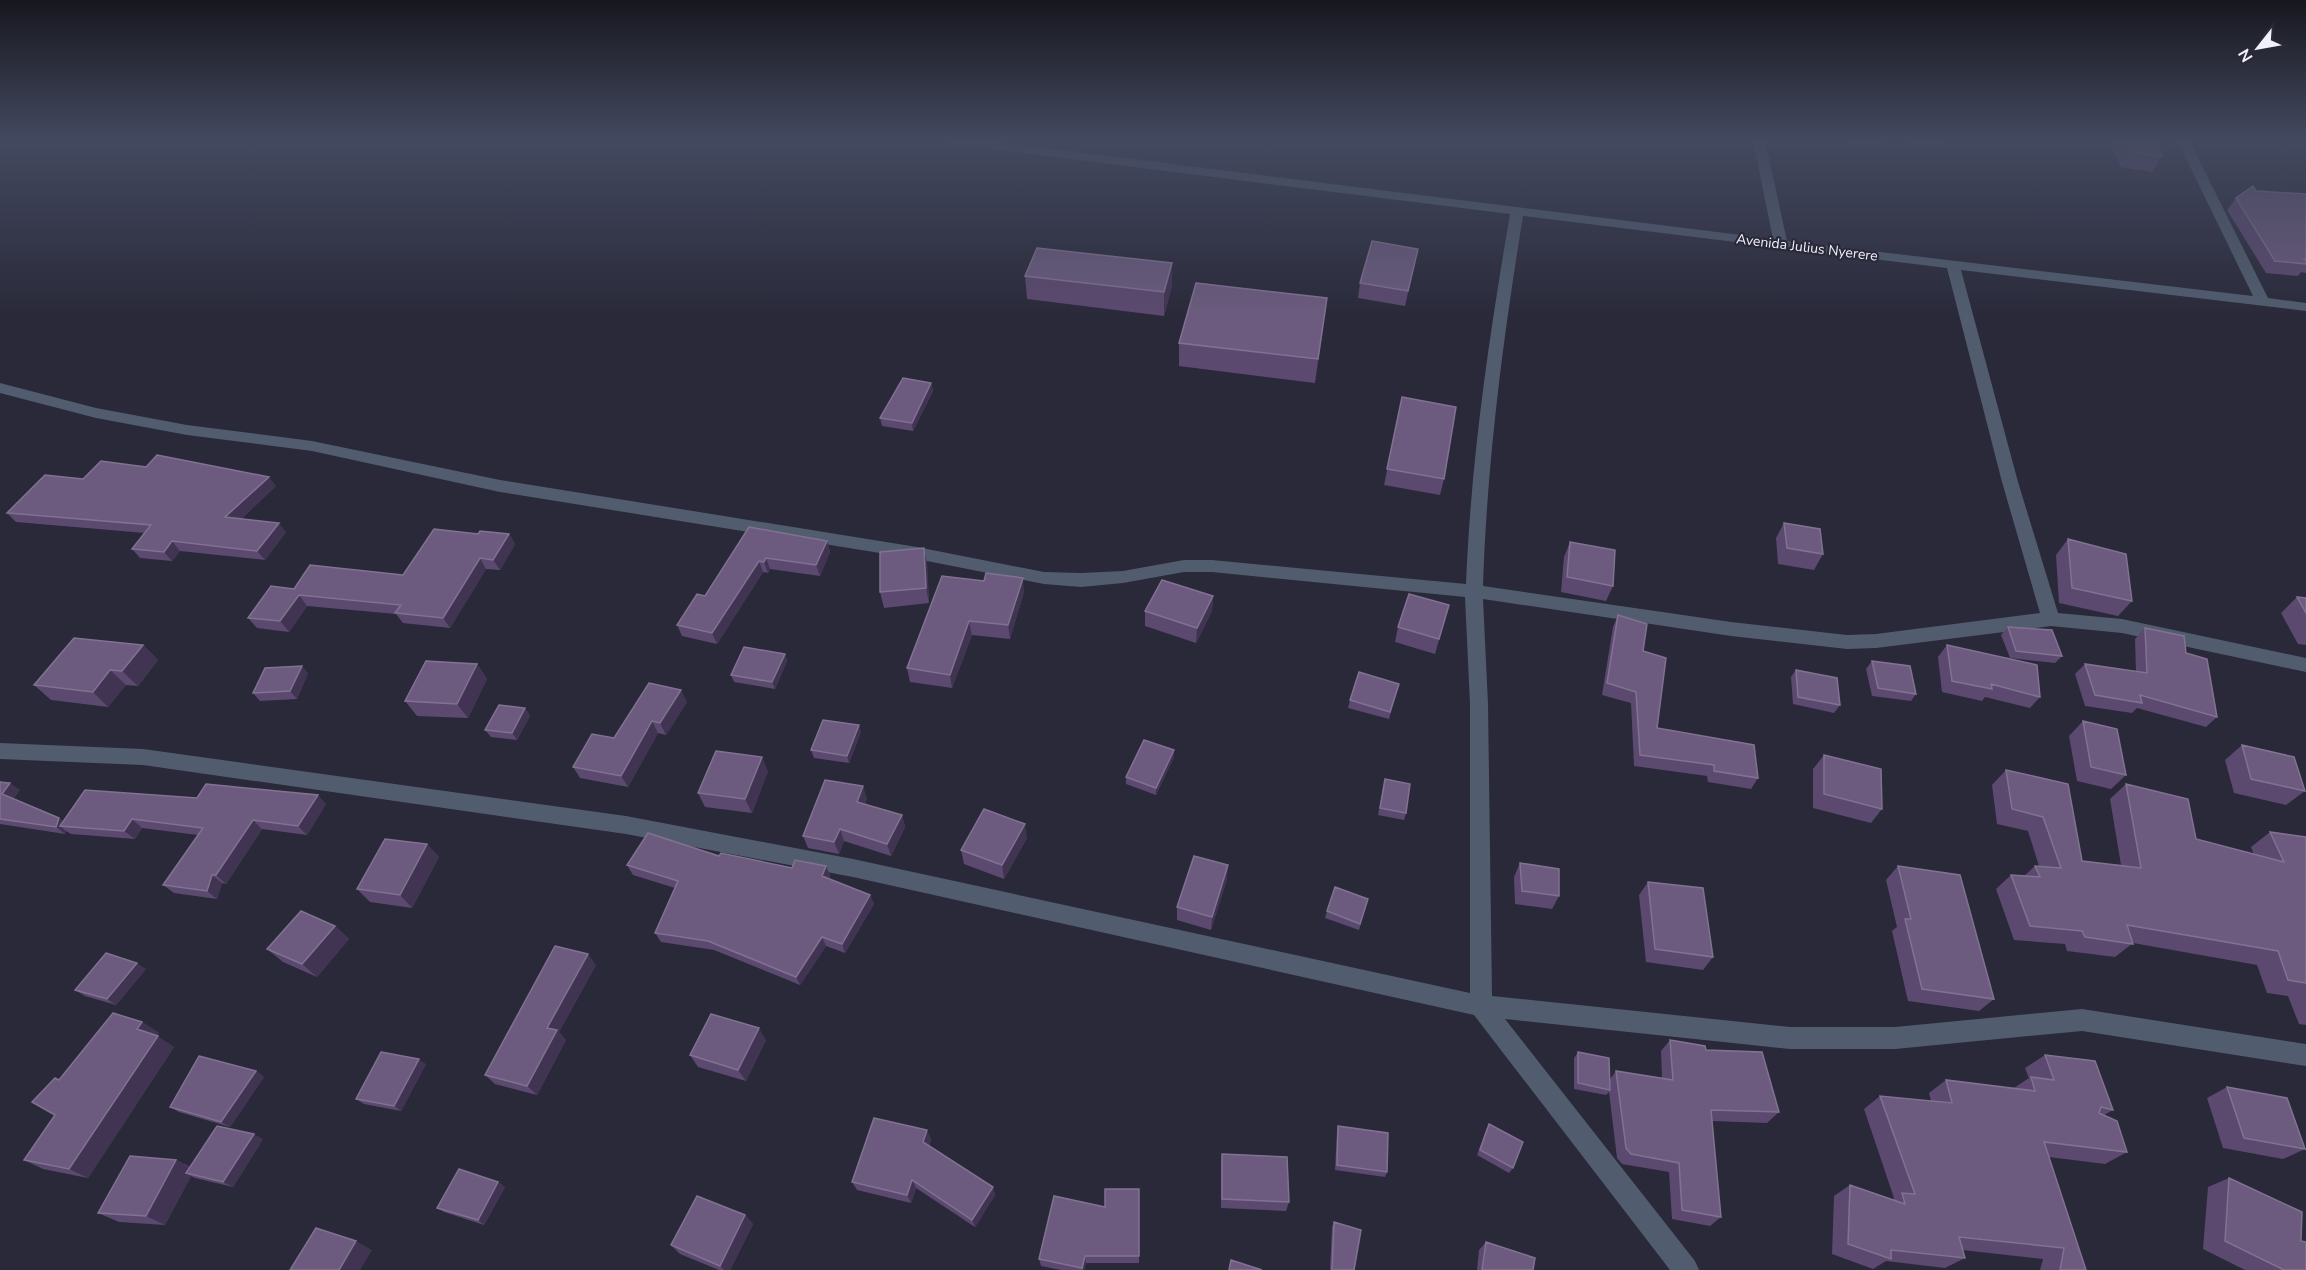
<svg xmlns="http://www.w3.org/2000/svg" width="2306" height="1270" font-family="'Nunito Sans',sans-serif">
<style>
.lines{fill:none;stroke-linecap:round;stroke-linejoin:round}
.minor{fill:#515d6e;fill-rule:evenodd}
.wall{fill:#5c496f}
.shaded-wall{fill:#413453}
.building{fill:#6c5b7e;stroke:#817292;stroke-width:1.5}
.labels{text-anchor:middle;stroke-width:4.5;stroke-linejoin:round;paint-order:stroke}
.far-street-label{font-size:14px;fill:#f1f1fc;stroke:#292939}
</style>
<rect width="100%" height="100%" fill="#292939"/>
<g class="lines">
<path class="minor" d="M946 140H979L1773 239 1753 140H1765L1787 241 2253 296 2177 140H2189L2268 298 2306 303V311L1961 270 2018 482 2058 613 2122 619 2306 658V672L2122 633 2051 626 1876 648 1847 649 1731 636 1483 599 1488 704 1492 996 1790 1027H1895L2082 1009 2306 1044V1066L2082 1031 1895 1049H1790L1505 1019 1695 1261 1699 1270H1670L1474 1015 853 877 626 834 143 765 0 759V743L143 749 626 816 853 859 1470 993V704L1465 597 1212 572H1184L1123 583 1081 587 1044 584 917 559 500 492 312 451 187 435 96 418 0 393V383L96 408 187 425 312 441 500 480 917 547 1044 572 1081 573 1123 571 1184 560H1212L1466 584C1471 459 1489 337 1510 214L952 144ZM1523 216 1947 268 2002 482 2040 613 1876 634 1847 635 1731 622 1483 586C1487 461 1503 339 1523 216Z"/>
</g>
<path class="wall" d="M1844 140H1886L1882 147 1846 144Z
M1908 140H1946L1941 148 1908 143Z
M2111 140H2155L2162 156 2152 172 2120 167 2110 141Z
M2256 191 2306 194V273L2301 272 2298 276 2266 273 2227 210 2236 198Z
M1415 264 1405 306 1358 298 1360 283Z
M1025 276 1172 286 1164 316 1027 299Z
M1324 321 1315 383 1179 366V343Z
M931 383 933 391 913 431 882 426 880 418Z
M1402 397 1444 479 1440 495 1384 485Z
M83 479 276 486 241 519 286 532 265 560 180 551 172 561 140 558 132 549 145 533 16 522 7 513Z
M1784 523 1823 554 1814 570 1778 564 1776 538Z
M749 527 827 541 830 552 820 576 770 569 768 573 763 572 717 644 682 636 677 625 705 596Z
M509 534 515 544 500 570 486 569 450 628 403 623 396 614 307 606 289 632 257 628 248 618 294 589 403 575Z
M2068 539 2132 601 2118 616 2059 603 2056 555Z
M1570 542 1613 586 1606 601 1561 592 1564 557Z
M924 548 927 563 929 603 884 608 880 592Z
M942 576 1024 592 1010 639 972 635 952 688 910 682 907 668Z
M1213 596 1212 611 1196 643 1145 626V611Z
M2297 597 2306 598V645L2298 644 2281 613Z
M1449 605 1435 654 1395 642 1398 627Z
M1618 615 1643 651 1657 728 1758 778 1751 789 1708 782 1707 776 1634 766 1631 703 1602 695 1613 627Z
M2008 627 2062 656 2055 663 2010 658 2001 635Z
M2145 628 2186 653 2217 717 2206 727 2137 708 2132 713 2085 706 2075 674 2085 664 2136 672 2135 639Z
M143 645 158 660 138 686 126 685 108 707 51 700 34 685Z
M1947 645 2040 697 2030 708 1985 697 1982 701 1942 692 1938 657Z
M785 654 787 661 775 689 734 682 731 675Z
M1872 661 1916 694 1911 701 1872 696 1866 669Z
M477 664 487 679 468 718 417 716 405 701Z
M1796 670 1840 705 1834 713 1793 704 1791 677Z
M308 673 297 699 260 701 253 693Z
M1399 684 1389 719 1348 708 1350 700Z
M687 702 666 735 658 733 628 787 580 778 573 767 614 738Z
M525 708 530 716 517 740 491 737 485 730Z
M2083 721 2126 775 2111 789 2077 781 2069 736Z
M861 732 849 763 814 758 811 750Z
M2242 745 2305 791 2286 805 2234 793 2225 760Z
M1174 750V757L1156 795 1126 784V777Z
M1824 755 1882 809 1871 823 1813 808V769Z
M2006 770 2082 861 2121 865 2110 799 2126 784 2196 839 2254 855 2251 847 2270 832 2306 837V1025L2299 1024 2288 996 2267 993 2257 965 2133 943 2115 957 2067 951 2065 944 2014 940 1996 889 2011 875 2024 876 2035 866H2039L2028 831 1997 824 1992 785Z
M768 771 752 813 705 807 698 793Z
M1385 779 1406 813 1404 820 1378 815Z
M0 782 20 790 13 799 59 818 63 822 197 798 326 804 307 835 262 829 226 884 222 883 217 899 174 893 163 885 198 835 142 828 135 839 71 834 66 831 65 834 0 824Z
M867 798 865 804 902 815 905 827 891 856 844 841 839 854 808 848 803 836Z
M1027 838 1004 879 964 864 961 850Z
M427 844 439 857 412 908 370 902 357 889Z
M719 856 792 868 826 866 830 875 829 879 870 895 874 904 845 953 826 946 800 985 714 950 661 942 655 933 675 888 633 875 627 865Z
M1520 863 1559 896 1552 909 1515 904 1514 877Z
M1898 866 1994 999 1979 1011 1908 1001 1892 931 1897 927 1886 880Z
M1227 879 1211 930 1177 920V907Z
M1648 882 1713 957 1703 970 1646 962 1639 895Z
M1368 899 1359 930 1325 918 1327 911Z
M335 926 349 939 317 977 283 962 267 949Z
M596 965 559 1032 566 1040 537 1095 495 1084 485 1075Z
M146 969 116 1005 85 996 75 990Z
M142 1022 159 1033 156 1036 174 1047 88 1178 43 1169 24 1160 55 1115 59 1080Z
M766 1040 746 1081 698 1067 690 1055Z
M1670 1040 1706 1050 1779 1112 1767 1123 1712 1121 1721 1217 1710 1226 1672 1219 1669 1172 1622 1164 1617 1158 1609 1092 1606 1095 1574 1089V1058L1578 1052 1610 1079 1616 1071 1662 1078 1661 1051Z
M2045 1055 2113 1110 2104 1115 2127 1152 2105 1164 2049 1157 2086 1270H2040L2043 1259 1962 1250 1965 1258 1945 1268 1886 1261 1873 1269 1832 1254 1834 1196 1850 1185 1892 1200 1894 1198 1864 1109 1880 1096 1931 1101 1929 1093 1946 1080 2014 1088 2029 1078 2025 1068Z
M426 1064 401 1111 364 1104 356 1099Z
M256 1071 264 1077 230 1127 179 1112 170 1107Z
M2227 1087 2305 1149 2283 1159 2223 1148 2207 1098Z
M1489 1124 1513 1168 1509 1173 1477 1155 1486 1130Z
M1338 1126 1387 1172 1385 1177 1335 1170 1337 1131Z
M263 1139 233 1187 195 1178 191 1176 165 1225 119 1222 98 1213 176 1160 190 1167Z
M931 1139 929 1146 993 1187 995 1195 975 1227 916 1188 911 1203 857 1190 852 1182Z
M1222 1154 1289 1202 1286 1211 1221 1208V1164Z
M2229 1178 2301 1241 2306 1270H2245L2203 1249 2208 1187Z
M498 1182 505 1187 484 1225 444 1212 437 1208Z
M1139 1189V1263H1086L1084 1270H1061L1041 1266 1039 1259 1105 1207Z
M745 1215 753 1224 730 1270H719L680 1254 671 1245Z
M1334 1222 1354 1270H1330L1332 1227Z
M1486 1242 1533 1270H1477L1479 1250Z"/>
<path class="shaded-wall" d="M1418 249 1415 264 1405 306 1408 291Z
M1172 263V286L1164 316V292Z
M1327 298 1324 321 1315 383 1318 359Z
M931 383 933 391 913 431 912 423Z
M269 477 276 486 233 526 225 517Z
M279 523 286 532 265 560 257 551Z
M509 534 515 544 500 570 493 560Z
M172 541 180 551 172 561 164 552Z
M827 541 830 552 820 576 816 565Z
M924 548 927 563 929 603 926 588Z
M480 558 486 569 450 628 443 618Z
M766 558 770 569 768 573 764 562Z
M759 561 763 572 717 644 712 633Z
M1023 578 1024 592 1010 639 1008 625Z
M299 595 307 606 289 632 280 621Z
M1213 596 1212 611 1196 643 1197 628Z
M969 621 972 635 952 688 950 675Z
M143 645 158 660 138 686 122 671Z
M785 654 787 661 775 689 772 682Z
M477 664 487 679 468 718 457 704Z
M302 666 308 673 297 699 290 691Z
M110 670 126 685 108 707 93 692Z
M681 690 687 702 666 735 660 723Z
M525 708 530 716 517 740 512 733Z
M652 721 658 733 628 787 621 776Z
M859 725 861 732 849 763 847 756Z
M1174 750V757L1156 795V788Z
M762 757 768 771 752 813 745 799Z
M10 783 20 790 11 801 2 794Z
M863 786 867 798 862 814 857 802Z
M318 795 326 804 307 835 298 826Z
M902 815 905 827 891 856 887 844Z
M59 818 68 825 60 826 66 831 65 834 56 827Z
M132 819 142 828 135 839 124 831Z
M253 820 262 829 226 884 216 875Z
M1025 824 1027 838 1004 879 1002 865Z
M840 829 844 841 839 854 834 842Z
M427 844 439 857 412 908 400 895Z
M1228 865 1227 879 1211 930 1212 917Z
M826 866 830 875 826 886 822 876Z
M212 875 222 883 217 899 207 891Z
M870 895 874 904 845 953 842 944Z
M335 926 349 939 317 977 302 964Z
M822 937 826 946 800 985 796 977Z
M588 954 596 965 559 1032 566 1040 537 1095 527 1086 547 1028Z
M137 963 146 969 116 1005 107 999Z
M142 1022 159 1033 153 1040 137 1029Z
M759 1028 766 1040 746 1081 738 1070Z
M158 1036 174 1047 88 1178 69 1169Z
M419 1059 426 1064 401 1111 394 1106Z
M256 1071 264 1077 230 1127 221 1122Z
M927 1130 931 1139 927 1151 923 1142Z
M254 1134 263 1139 233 1187 223 1182Z
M176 1160 194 1170 186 1173 191 1176 165 1225 146 1216Z
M912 1180 916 1188 911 1203 907 1195Z
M498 1182 505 1187 484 1225 478 1220Z
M993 1187 995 1195 975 1227 972 1220Z
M745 1215 753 1224 730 1270H724L720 1266Z
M356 1241 372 1250 360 1270H339Z
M1085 1256 1086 1263 1084 1270H1083Z"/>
<path class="building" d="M2125 140H2155L2162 156 2130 152Z
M2253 186 2256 191 2306 194V259H2304L2306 261V264L2275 261 2236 198Z
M1372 241 1418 249 1408 291 1360 283Z
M1037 248 1172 263 1164 292 1025 276Z
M1196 283 1327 298 1318 359 1179 343Z
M903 378 931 383 912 423 880 418Z
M1402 397 1456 407 1444 479 1387 469Z
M157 455 269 477 225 517 279 523 257 551 172 541 164 552 132 549 151 525 7 513 45 475 83 479 101 461 146 467Z
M1784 523 1820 529 1823 554 1787 548Z
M749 527 827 541 816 565 766 558 764 562 759 561 712 633 677 625 697 594 705 596Z
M434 529 478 534 480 531 509 534 493 560 480 558 443 618 395 613 401 605 299 595 280 621 248 618 271 586 294 589 310 565 403 575Z
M2068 539 2126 554 2132 601 2072 588Z
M1570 542 1615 550 1613 586 1567 577Z
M924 548 926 588 880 592V552Z
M986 573 1023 578 1008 625 969 621 950 675 907 668 942 576 984 581Z
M1162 580 1213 596 1197 628 1145 611Z
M1409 594 1449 605 1439 639 1398 627Z
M2297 597 2306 598V613Z
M1618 615 1647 624 1643 651 1666 658 1657 728 1754 745 1758 778 1714 771V765L1640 755 1636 692 1607 683Z
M2008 627 2052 630 2062 656 2016 651Z
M2145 628 2184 636 2186 653 2207 659 2217 717 2140 695 2142 703 2095 695 2085 664 2147 673Z
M74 638 143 645 122 671 110 670 93 692 34 685Z
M1947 645 2037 665 2040 697 1991 684 1992 689 1952 681Z
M744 647 785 654 772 682 731 675Z
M426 661 477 664 457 704 405 701Z
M1872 661 1910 666 1916 694 1878 688Z
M302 666 290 691 253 693 265 668Z
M1796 670 1837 678 1840 705 1798 697Z
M1359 672 1399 684 1390 712 1350 700Z
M649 683 681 690 660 723 652 721 621 776 573 767 592 734 614 738Z
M499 705 525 708 512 733 485 730Z
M823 720 859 725 847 756 811 750Z
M2083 721 2117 729 2126 775 2091 767Z
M1144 740 1174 750 1156 788 1126 777Z
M2242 745 2294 757 2305 791 2251 779Z
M716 751 762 757 745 799 698 793Z
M1824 755 1881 769 1882 809 1824 794Z
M2006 770 2068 784 2082 861 2141 868 2126 784 2188 799 2196 839 2284 862 2270 832 2306 837V983L2288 980 2278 951 2127 925 2133 944 2085 937 2082 931 2030 926 2011 875 2040 877 2035 866 2061 868 2043 817 2012 809Z
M1385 779 1410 784 1406 813 1380 808Z
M825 780 863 786 857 802 902 815 887 844 840 829 834 842 803 836Z
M0 782 10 783 2 794 59 818 56 827 0 819Z
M206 784 318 795 298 826 253 820 216 875H212L207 891 163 885 203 828 132 819 124 831 60 826 85 790 197 798Z
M984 809 1025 824 1002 865 961 850Z
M648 833 719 856 721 853 792 868 795 860 826 866 822 876 870 895 842 944 822 937 796 977 708 941 655 933 678 881 627 865Z
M385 839 427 844 400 895 357 889Z
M1194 856 1228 865 1212 917 1177 907Z
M1520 863 1559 869V896L1522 891Z
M1898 866 1960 875 1994 999 1922 989 1905 919H1911Z
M1648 882 1703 888 1713 957 1655 949Z
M1335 887 1368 899 1360 924 1327 911Z
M301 911 335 926 302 964 267 949Z
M555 946 588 954 547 1028 557 1030 527 1086 485 1075Z
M106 953 137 963 107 999 75 990Z
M113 1013 142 1022 137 1029 158 1036 69 1169 24 1160 55 1115 32 1102 55 1078 59 1080Z
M711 1014 759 1028 738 1070 690 1055Z
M1670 1040 1705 1046 1706 1050 1762 1052 1779 1112 1711 1110 1721 1217 1682 1210 1679 1163 1631 1154 1626 1148 1616 1071 1673 1080Z
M381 1052 419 1059 394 1106 356 1099Z
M1578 1052 1609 1058 1610 1090 1578 1083Z
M2045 1055 2095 1061 2113 1110 2101 1107 2099 1113 2117 1121 2127 1152 2044 1142 2086 1270H2060L2064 1248 1959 1237 1965 1258 1891 1250V1259L1848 1244 1850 1185 1905 1204 1902 1193 1915 1194 1880 1096 1952 1103 1946 1080 2035 1091 2031 1077 2054 1080Z
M199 1056 256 1071 221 1122 170 1107Z
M2227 1087 2287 1098 2305 1149 2244 1138Z
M874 1118 927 1130 923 1142 993 1187 972 1220 912 1180 907 1195 852 1182Z
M1489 1124 1523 1142 1513 1168 1480 1150Z
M217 1126 254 1134 223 1182 186 1173Z
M1338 1126 1388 1133 1387 1172 1337 1165Z
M1222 1154 1287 1157 1289 1202 1222 1199Z
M130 1156 176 1160 146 1216 98 1213Z
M459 1169 498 1182 478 1220 437 1208Z
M2229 1178 2302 1212 2301 1241 2306 1242V1270H2284L2225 1241Z
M1105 1189H1139V1256H1085L1082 1268 1039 1259 1054 1196 1105 1207Z
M697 1196 745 1215 720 1266 671 1245Z
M1334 1222 1361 1230 1354 1270H1332Z
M316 1228 356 1241 339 1270H290Z
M1486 1242 1535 1258 1533 1270H1482Z
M1231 1260 1262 1270H1229Z"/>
<linearGradient id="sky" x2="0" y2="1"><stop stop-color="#17171f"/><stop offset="0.44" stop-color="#43495f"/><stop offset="1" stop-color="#43495f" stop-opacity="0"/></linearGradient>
<rect width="2306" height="318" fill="url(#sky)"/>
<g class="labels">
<g class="far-street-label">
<text transform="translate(1807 247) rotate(7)" y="5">Avenida Julius Nyerere</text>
</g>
</g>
<g transform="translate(2258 48) rotate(239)" stroke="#292939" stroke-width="4.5" paint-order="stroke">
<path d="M0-4.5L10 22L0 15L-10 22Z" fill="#f1f1fc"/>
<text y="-9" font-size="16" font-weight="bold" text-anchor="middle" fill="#f1f1fc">N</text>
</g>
</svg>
